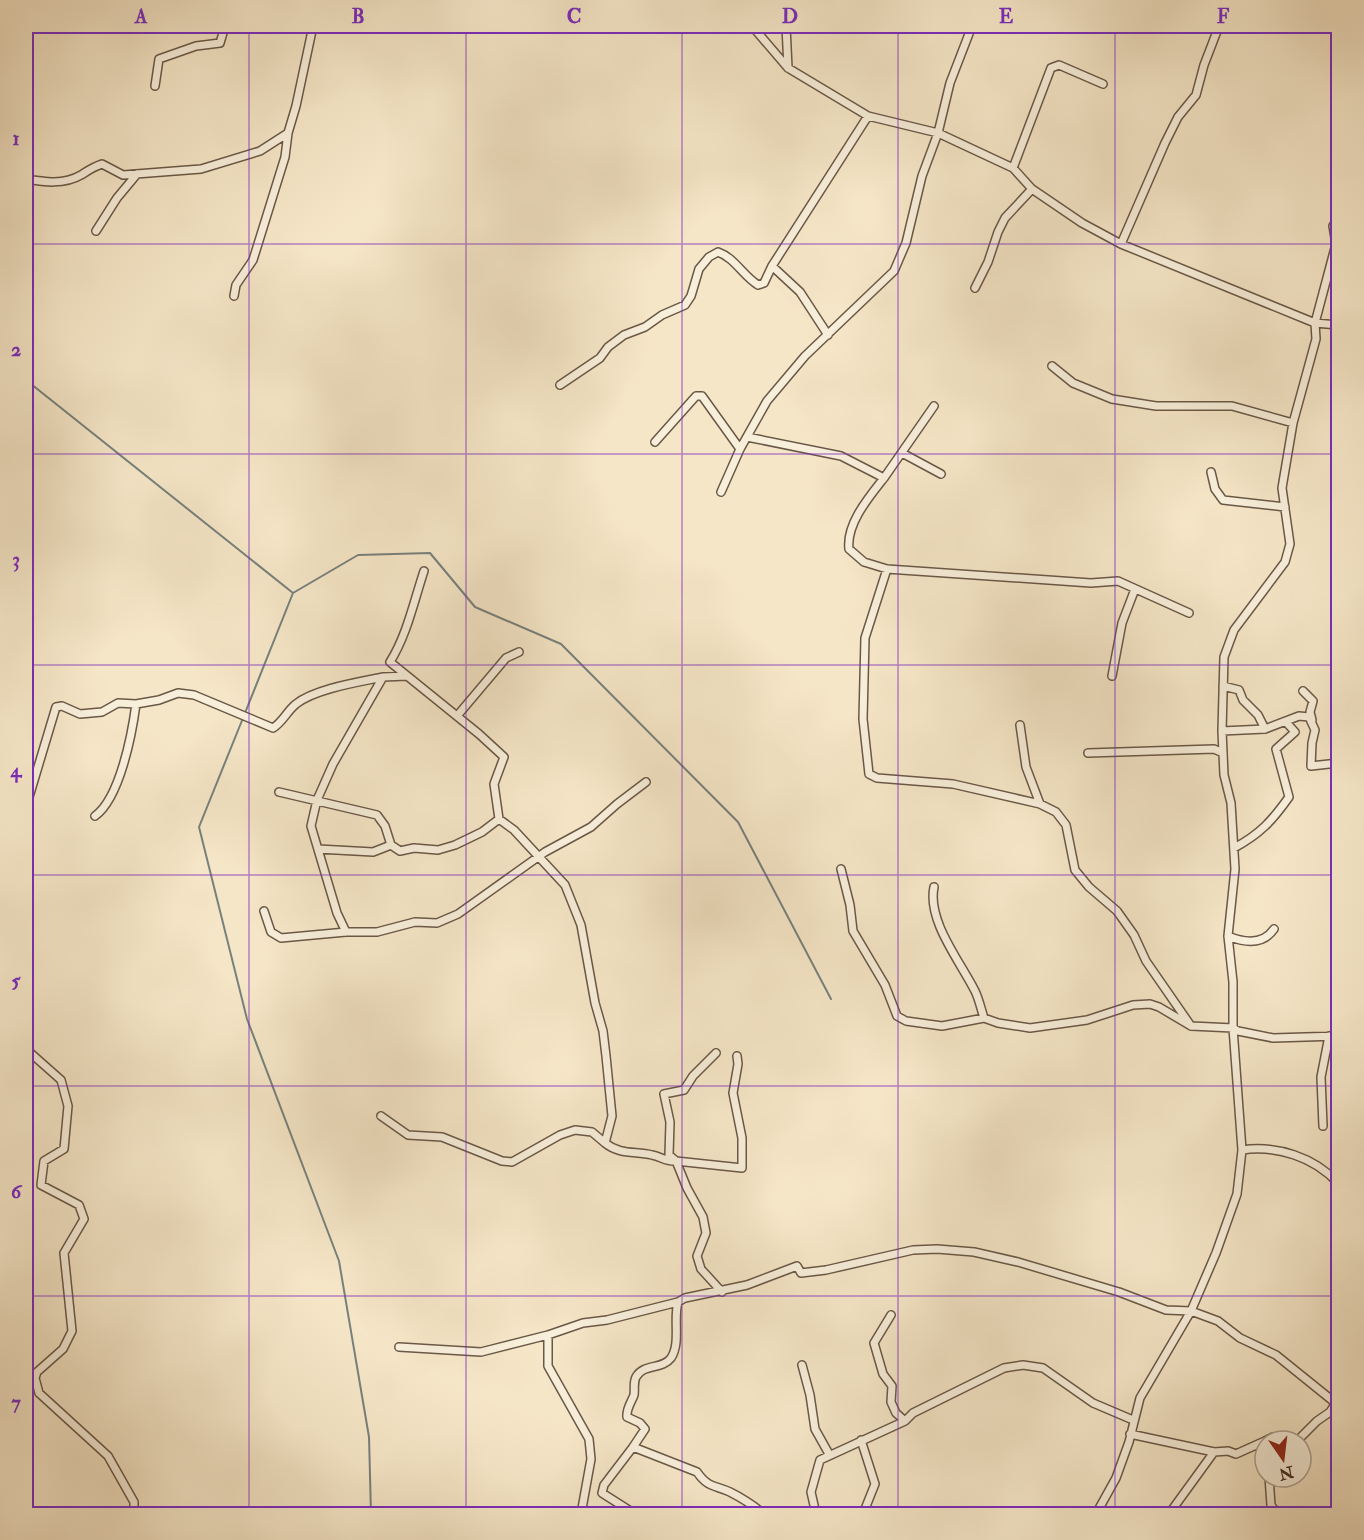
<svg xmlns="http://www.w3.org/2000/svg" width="1364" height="1540" font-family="'IM FELL Double Pica',serif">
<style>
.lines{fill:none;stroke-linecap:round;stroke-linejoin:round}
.stream{stroke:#77817d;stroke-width:2}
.street-casing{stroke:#6a5847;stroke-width:10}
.street{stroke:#f8efdb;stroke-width:7}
.grid{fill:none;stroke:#7b2cbf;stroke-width:1.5;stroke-opacity:0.55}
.neatline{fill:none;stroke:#7b2cbf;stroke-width:2}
.grid-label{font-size:20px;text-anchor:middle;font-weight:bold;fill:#7b2cbf}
</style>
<rect width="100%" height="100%" fill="#f5e6c7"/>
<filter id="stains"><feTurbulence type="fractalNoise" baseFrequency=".00333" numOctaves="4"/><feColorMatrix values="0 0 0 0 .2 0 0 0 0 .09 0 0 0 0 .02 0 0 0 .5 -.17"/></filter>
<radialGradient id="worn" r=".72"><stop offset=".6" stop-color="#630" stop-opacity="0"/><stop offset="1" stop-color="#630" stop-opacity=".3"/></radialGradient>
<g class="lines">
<path class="stream" d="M26 380 293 593 358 555 430 553 475 607 561 644 738 822 831 999
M245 713 293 593
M243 718 199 827 247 1019 339 1261 369 1437 371 1514"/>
<defs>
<path id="street" d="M752 26 788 68 868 116 938 133 1013 168 1032 189 1082 223 1121 244 1315 323 1316 339 1293 423 1282 488 1290 544 1285 562 1234 630 1224 657 1222 731
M786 26 788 68
M1332 26 1338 27
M155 86 159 59 196 46 220 43 225 26
M1013 168 1051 68 1059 65 1103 84
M26 179C44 182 64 185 81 175 89 170 93 167 102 164L123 175 201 169 260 151 288 133 296 106 313 26
M1338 219 1333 226 1336 244 1315 323 1338 325
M96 231 117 198 137 174
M1121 244 1165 143 1178 117 1196 95 1204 65 1219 26
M772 266 800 292 828 335
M975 288 988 262 998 232 1005 218 1032 189
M234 296 236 285 253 260 285 157 288 133
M1052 366 1073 383 1112 399 1156 406H1232L1293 423
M560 385 600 358 608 347 624 335 645 327 662 315 685 305 691 296 699 269 709 257 718 252C735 258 743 276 758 285L764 283 772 266 868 116
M747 437 841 456 884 478C869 497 846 524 849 549L864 562 887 569 1091 583 1118 581 1189 613
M655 442 696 396H702L740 449
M902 453 941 474
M1211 472 1215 489 1223 500 1285 507
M884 478 934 406
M721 492 740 449 767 401 805 356 894 271 906 243 922 176 938 133 950 83 972 26
M887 569 865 638 863 719 869 774 877 778 953 784 1040 804 1056 812 1066 825 1075 870 1089 887 1117 911 1134 935 1146 961 1191 1026
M424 571C414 601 407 635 390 662L479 734 504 757 494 784 499 819 514 830 565 885 581 925 595 1003 603 1031 606 1056 612 1116 605 1143C620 1155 635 1151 652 1155 662 1157 666 1162 676 1161L687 1188 703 1217 706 1233 697 1256 701 1269 722 1292
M1112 676 1122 623 1135 589
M1223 686 1239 690 1243 700 1258 715 1265 729
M1303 691 1313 701 1310 712 1312 720
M457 716 506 658 519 652
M1020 725 1026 767 1040 804
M1088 753 1214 749 1223 753
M279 792 377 815 385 826 391 845 400 851 414 848 438 850 455 845 482 832 499 819
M26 807 56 707 62 706 80 714 102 712 118 703 136 704 159 700 178 693 194 695 273 728C283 722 287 711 296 704 314 689 359 682 383 677
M95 816C120 798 132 734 136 704
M26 820 27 807
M1234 848C1260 834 1272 821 1289 797L1276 749 1295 732 1286 722
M318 849 373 852 391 845
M26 861 28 870
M841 869 850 905 853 931 885 985 897 1016 906 1021 942 1026 984 1018 998 1023 1030 1028 1087 1020 1133 1005 1150 1004 1159 1007 1191 1026 1233 1028 1238 1031 1273 1038 1338 1036
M934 887C927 921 960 961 975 991 979 999 981 1009 984 1018
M264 911 271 932 281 938 346 932H377L415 922 437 923 458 914 545 852 591 827 617 804 646 782
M346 932 337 913 311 826 317 800 333 764 383 677 407 676
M1228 936C1245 943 1263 945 1274 929
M26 1049 61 1080 68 1106 64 1149 44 1161 41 1185 79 1205 84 1219 64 1253 72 1331 63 1349 37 1372 35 1378 39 1393 108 1456 134 1502V1509L129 1514
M716 1053 693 1076 684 1090 664 1094 670 1122 669 1155 676 1161 742 1168V1138L733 1093 738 1064 737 1056
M381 1116 408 1135 442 1137 502 1161 512 1162 560 1135 575 1130 592 1132 605 1143
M1323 1126 1321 1077 1329 1036
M1242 1150C1277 1145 1314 1157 1338 1183
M891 1315 874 1343 883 1374 892 1386 891 1402 896 1413 905 1421
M548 1335 583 1323 607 1320 678 1302
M399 1347 481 1352 548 1335V1366L589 1439 591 1459 581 1514
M802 1365 810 1395 815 1429 829 1454
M1130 1434 1214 1452 1228 1451 1236 1454 1265 1441
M861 1440 875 1484 863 1514
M1265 1441 1273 1437 1277 1441
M1297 1441 1317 1421 1330 1412 1336 1403
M1265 1442 1261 1451 1265 1462
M633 1447 604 1485 602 1493 635 1514
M1269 1477 1271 1505 1277 1514
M204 1514V1513
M764 1514C754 1506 742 1498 730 1492 715 1485 708 1488 697 1472L633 1447 645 1429 640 1423 627 1417C626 1409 631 1403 634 1395 635 1389 633 1383 636 1377 644 1363 662 1370 671 1358 681 1343 673 1319 678 1302L685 1298 747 1285 797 1266 801 1273 826 1270 913 1250 937 1249 974 1252 1018 1262 1119 1292 1166 1310 1191 1311 1218 1321 1240 1338 1276 1355 1338 1405
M816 1514 811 1492 820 1460 905 1421 913 1413 1004 1368 1023 1365 1043 1368 1093 1403 1133 1420
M1096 1514 1116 1478 1129 1442 1140 1398 1191 1311 1216 1253 1237 1194 1242 1150 1233 1028V982L1228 936 1235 869 1231 803 1224 775 1222 731 1265 729 1299 716 1309 717 1315 730 1312 743 1311 766 1338 763
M1169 1514 1214 1452"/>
</defs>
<use href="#street" class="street-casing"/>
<use href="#street" class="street"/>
</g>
<path class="grid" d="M249 26V1514M466 26V1514M682 26V1514M898 26V1514M1115 26V1514M26 244H1338M26 454H1338M26 665H1338M26 875H1338M26 1086H1338M26 1296H1338"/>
<rect width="1364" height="1540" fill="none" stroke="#f5e6c7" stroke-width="66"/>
<g transform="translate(1283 1459) rotate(166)"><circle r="28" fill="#f8efdb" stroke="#ad9f8f" stroke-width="1.5"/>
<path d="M0-4.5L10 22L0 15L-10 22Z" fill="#8f2418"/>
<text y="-9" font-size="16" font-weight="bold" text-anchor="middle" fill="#3c281c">N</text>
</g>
<rect x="33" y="33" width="1298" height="1474" class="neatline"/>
<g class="grid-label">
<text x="141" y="23">A</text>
<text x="358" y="23">B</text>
<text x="574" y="23">C</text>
<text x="790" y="23">D</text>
<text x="1006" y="23">E</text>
<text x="1223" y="23">F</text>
<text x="16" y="145">1</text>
<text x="16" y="356">2</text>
<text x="16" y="566">3</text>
<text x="16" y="777">4</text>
<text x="16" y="987">5</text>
<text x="16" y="1198">6</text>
<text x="16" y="1409">7</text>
</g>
<rect width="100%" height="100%" filter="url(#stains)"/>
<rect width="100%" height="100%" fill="url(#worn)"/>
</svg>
